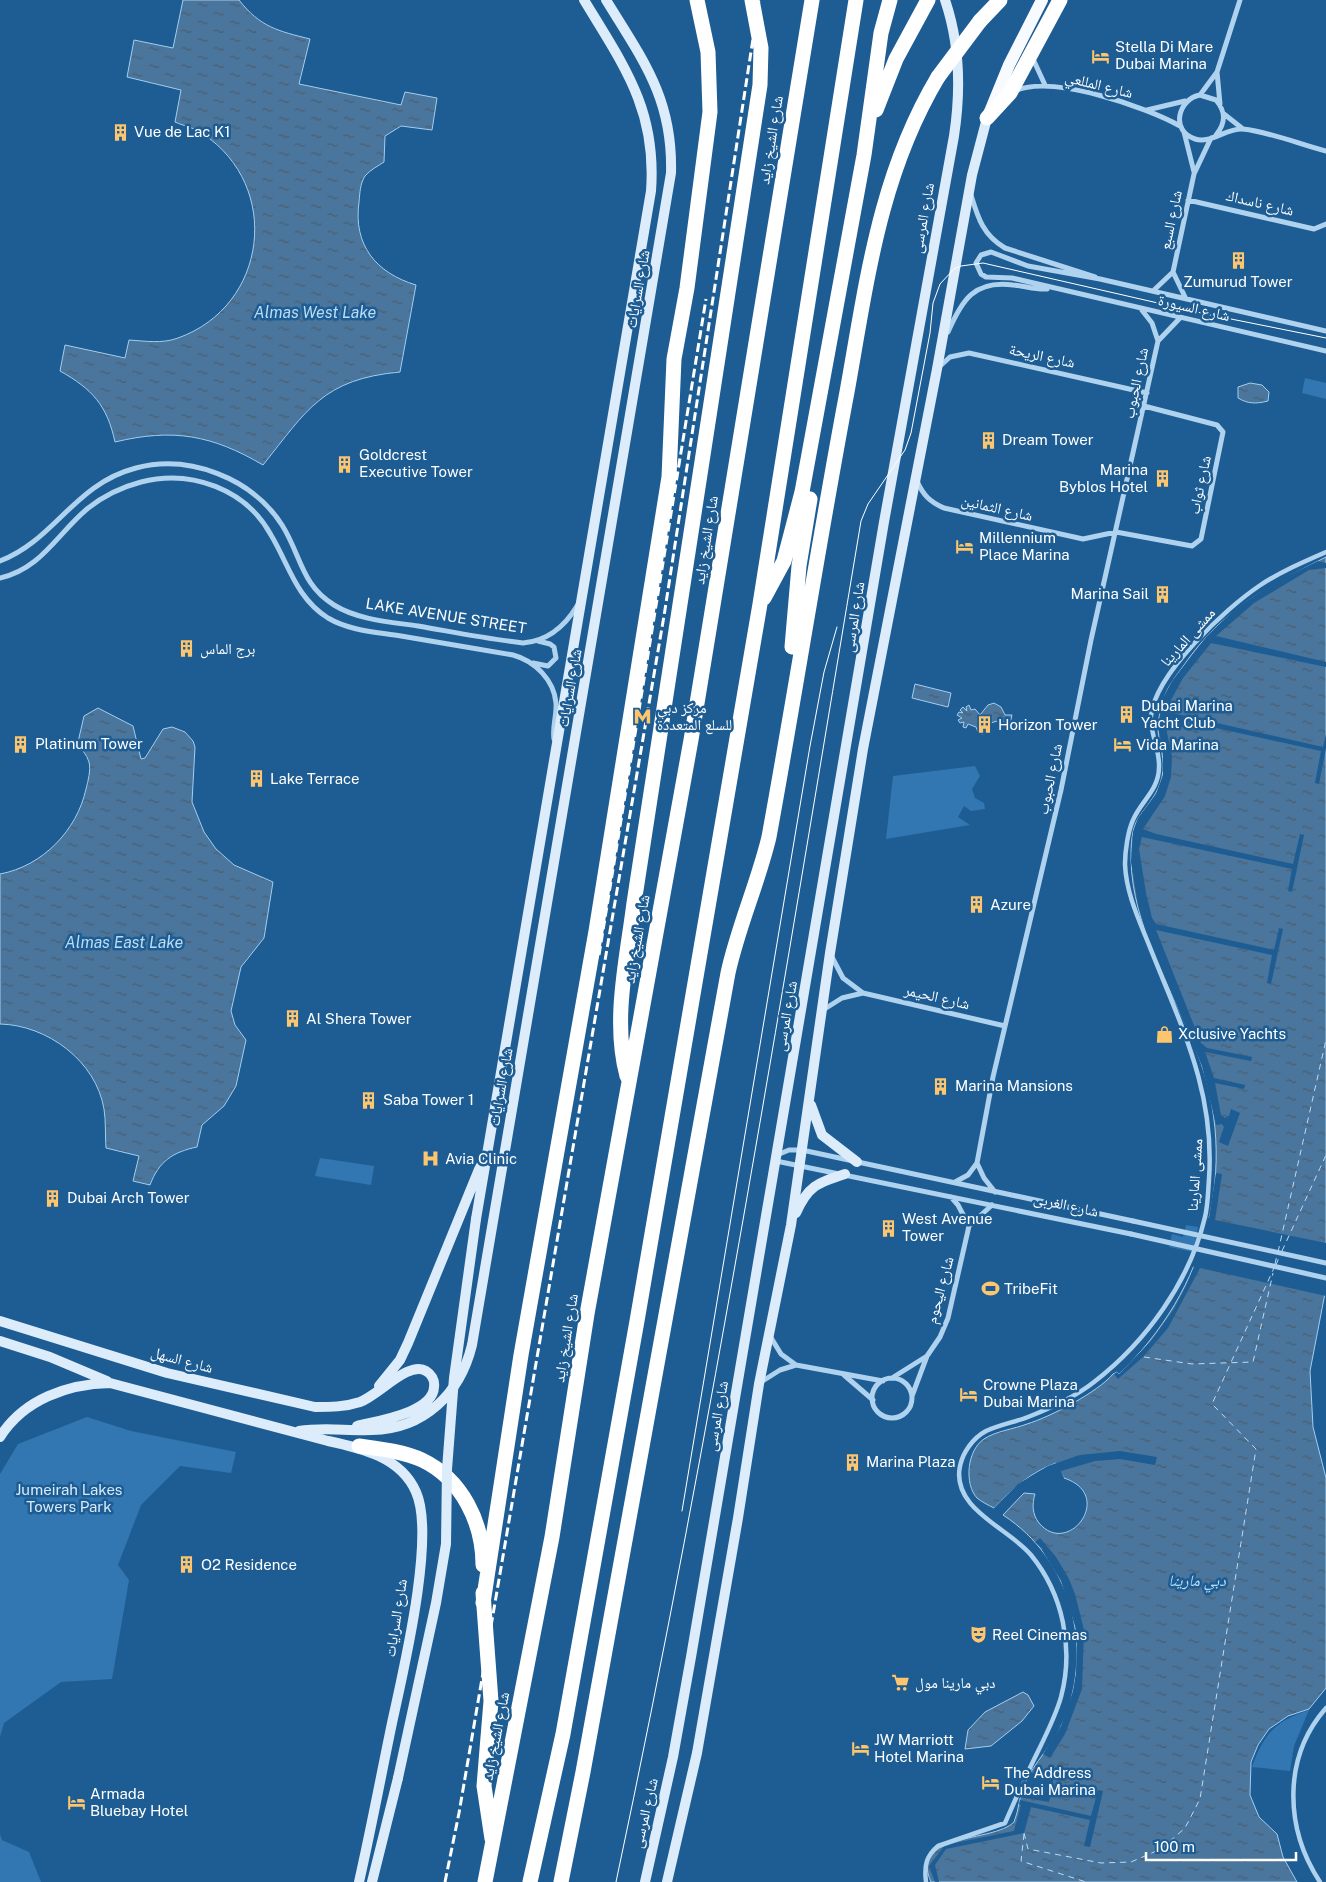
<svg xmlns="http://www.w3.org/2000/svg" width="1326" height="1882" font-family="'Public Sans','Noto Naskh Arabic',sans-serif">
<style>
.green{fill:#3277b1}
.water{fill:url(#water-ripples);stroke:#a3cef0}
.pier{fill:#1d5d93}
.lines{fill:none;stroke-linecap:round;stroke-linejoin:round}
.ferry{stroke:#bcdcf5;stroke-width:1;stroke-dasharray:6 5;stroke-linecap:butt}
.pedestrian-tunnel{stroke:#3f75a3;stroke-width:4.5;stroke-dasharray:4.5 2;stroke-linecap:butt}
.pedestrian{stroke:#afd2ee;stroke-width:4.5}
.minor{stroke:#afd2ee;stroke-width:5}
.secondary{stroke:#dcecfa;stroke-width:10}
.primary{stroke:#f7fbff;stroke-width:12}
.motorway{stroke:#fff;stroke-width:15}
.tram{stroke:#fff;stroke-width:1}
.rail{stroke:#fff;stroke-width:3;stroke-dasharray:9 4;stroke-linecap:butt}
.minor-bridge{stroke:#afd2ee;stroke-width:5}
.secondary-bridge{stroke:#dcecfa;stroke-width:10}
.motorway-bridge{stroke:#fff;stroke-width:15}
.labels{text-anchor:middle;stroke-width:5;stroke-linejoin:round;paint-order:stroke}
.poi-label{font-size:15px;fill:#fff;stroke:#1d5d93;text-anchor:start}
.street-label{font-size:15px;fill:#fff;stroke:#1d5d93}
.park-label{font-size:15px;fill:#d6eafa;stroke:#1d5d93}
.water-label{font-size:16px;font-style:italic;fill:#bcdcf5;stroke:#1d5d93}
</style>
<defs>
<pattern id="water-ripples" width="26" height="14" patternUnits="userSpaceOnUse" patternTransform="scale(1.25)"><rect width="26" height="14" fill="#4a759c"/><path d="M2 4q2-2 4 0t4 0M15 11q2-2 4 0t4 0" fill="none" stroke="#4b5e70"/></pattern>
</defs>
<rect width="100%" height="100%" fill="#1d5d93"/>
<path class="green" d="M1305 378 1326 383V399L1302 393Z
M975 766 980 776 972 789 975 798 984 803 985 809 971 811 964 806 958 817 970 825 886 839 893 776Z
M320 1158 374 1166 371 1185 315 1176Z
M1186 1225 1198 1227 1193 1252 1169 1247 1172 1234 1183 1237Z
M87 1417 131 1431 236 1452 231 1473 180 1466 141 1505 118 1565 129 1580 112 1679 61 1682 4 1723 0 1737V1474L18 1444Z
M1309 1710 1294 1746 1290 1771 1252 1767C1264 1733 1276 1721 1309 1710Z
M0 1834 2 1840 29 1852 41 1882H0Z"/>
<path class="water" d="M183 0H239C260 27 278 31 310 39L299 84 401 105 405 92 437 98 432 130 401 126 385 136 384 162C378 166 370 170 365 176 360 184 360 192 359 202 353 245 376 273 416 285L400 372C323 379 307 410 263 465 212 435 173 428 115 442 107 405 92 389 60 371L65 345 125 358 129 340C145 341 162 344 178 338 268 306 282 186 203 134 195 128 184 126 175 122L181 90 127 77 134 40 173 48Z
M1250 383 1262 385 1269 392 1268 401C1256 404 1248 404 1238 398V387Z
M1326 557V1288L1310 1371 1313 1427 1326 1478V1688L1309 1709 1288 1716 1269 1729 1258 1745 1251 1762 1250 1795 1259 1817 1277 1834 1283 1857 1297 1882H931C909 1832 993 1843 1014 1822 1019 1810 1019 1797 1024 1785 1034 1762 1054 1744 1064 1720 1094 1646 1071 1559 1003 1515L1024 1493 1035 1494C1032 1504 1032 1514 1039 1523 1068 1558 1116 1495 1064 1478L1056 1463C1031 1472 1012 1489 994 1508 988 1505 982 1502 977 1498 964 1484 967 1450 984 1439 996 1431 1014 1429 1027 1424 1050 1417 1098 1392 1113 1374L1117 1372 1119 1374C1207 1291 1241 1166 1197 1052 1173 990 1132 927 1131 859 1131 845 1131 829 1139 817 1148 804 1158 794 1162 777 1166 760 1159 745 1158 730 1157 721 1161 710 1163 702 1166 688 1176 676 1184 665 1223 609 1267 587 1326 557Z
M915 684 951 693 948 707 912 698Z
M994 703 1001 707 1005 715H1012L1010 724C1004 720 994 720 988 725L986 733 982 734 978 732 976 727 968 724 966 728 963 727 964 722 960 723 958 720 962 718 957 715 959 712 963 713 960 710 963 707 967 711 966 707 969 705 971 710 975 709 980 715 988 705Z
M98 708 133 726 141 759 145 758 163 729 172 727 185 732 193 741 195 747 192 802 204 832 216 849 234 865 273 882 264 938 241 967 231 1011 235 1025 246 1040 236 1086 224 1106 202 1125 197 1147C173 1152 159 1161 150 1185L133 1181 139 1156 106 1148C105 1135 106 1121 104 1109 96 1061 47 1025 0 1024V874C43 866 77 830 86 789 88 781 91 770 89 762 87 754 80 749 78 742L84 716Z
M1023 1692 1028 1695 1034 1706 1022 1721 991 1746 965 1749 968 1730 985 1712Z"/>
<path class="pier" d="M1318 561 1326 563V568L1309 570 1254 603 1216 636 1326 662V667L1211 643 1183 678 1170 702 1168 712 1323 747 1326 734V748L1319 784 1315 783 1321 751 1184 721 1182 727 1170 724 1171 717 1168 716 1166 728 1172 756 1171 777 1165 796 1143 829 1156 834 1293 864 1300 834 1304 835 1292 892 1288 891 1292 869 1142 837 1139 849 1146 893 1152 918 1156 924 1274 950 1279 928 1283 929 1271 984 1267 983 1272 955 1156 930 1201 1043 1207 1048 1252 1057 1251 1061 1205 1052 1214 1078 1245 1085 1244 1089 1215 1083 1221 1115 1225 1118 1229 1116 1231 1109 1240 1113 1228 1146 1219 1142 1224 1127 1222 1124 1216 1125 1202 1066 1146 932 1138 905 1131 862 1133 832 1138 818 1156 794 1163 775V752L1158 727 1163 698 1172 681 1207 636 1235 609 1275 582Z
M1216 1173 1222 1174 1215 1220 1326 1243V1296L1200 1268 1168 1328 1143 1357 1118 1379 1114 1374 1117 1372 1119 1374 1151 1341 1174 1309 1186 1286 1194 1267 1192 1266 1207 1218H1209Z
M1120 1451 1157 1457 1155 1465 1120 1459 1095 1461 1061 1471 1064 1478H1061L1055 1466 1019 1486 996 1510 994 1508 1018 1484 1048 1466 1080 1455Z
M1040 1538 1056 1557 1068 1577 1075 1594 1084 1630 1082 1689 1065 1734 1050 1758 1043 1754 1061 1726 1073 1691 1076 1673 1077 1632 1061 1581 1042 1550 1043 1549 1035 1542Z
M1031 1773 1054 1776 1049 1802 1020 1797Z
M1098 1790 1103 1791 1090 1847 1084 1846 1090 1820 1031 1807 1024 1833 946 1849 935 1865 939 1882H935L929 1866 945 1845 1014 1831 1021 1805 1019 1804 1020 1800 1091 1816Z"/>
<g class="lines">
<path class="ferry" d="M1282 1251 1326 1155
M1278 1252 1326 1040
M1275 1264 1277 1255
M1276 1265 1280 1255
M1144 1357 1192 1364 1253 1362 1273 1273
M1024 1833 1028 1849 1101 1863 1131 1862 1161 1849 1185 1828 1200 1799 1256 1449 1212 1404 1274 1268
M1024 1834 1021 1861 1086 1882"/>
<path class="pedestrian-tunnel" d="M1017 1796 1028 1772"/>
<path class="pedestrian" d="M1028 1772C1039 1748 1054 1722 1061 1697 1074 1648 1063 1594 1031 1555 1009 1528 951 1509 960 1466 963 1452 973 1438 986 1431 999 1425 1015 1422 1028 1417 1051 1408 1075 1397 1094 1382 1146 1342 1190 1281 1205 1217 1208 1205 1208 1191 1209 1179 1215 1092 1182 1028 1151 950 1140 922 1126 894 1125 864 1125 851 1128 831 1133 820 1141 801 1159 790 1159 767 1160 750 1150 734 1151 716 1155 674 1225 609 1259 586 1280 572 1303 562 1326 552
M926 1882C924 1866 926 1856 938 1846L1005 1823 1017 1796
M1320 1882C1285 1829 1282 1758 1326 1708"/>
<path class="minor" d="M1033 59 1045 85
M1015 91C1052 74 1146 107 1180 126
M1200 95 1217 72
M1220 104 1217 72 1240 0
M1147 110 1185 101
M1224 114 1243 129
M1184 132 1194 172
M1216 135C1226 123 1226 112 1216 100L1200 95C1178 99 1170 131 1195 139 1211 144 1226 128 1243 129 1270 132 1299 144 1326 151
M971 195C978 218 983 235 1005 248L1095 277
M1188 200 1314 229 1326 224
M1153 291 1173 272
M1186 299 1173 272 1194 174 1211 138
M1141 309 1152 323 1158 341
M1326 331 1100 279 1028 266 991 252 981 255 976 263 981 274 986 277 1012 278 1326 351
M948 332C962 300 974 280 1013 285 1025 286 1036 290 1047 289
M939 367 950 357 969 353 1147 393
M917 481C923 495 930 502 944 508L1083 539 1116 532 1192 546 1201 539 1223 432 1217 425 1144 406
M0 561C55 540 74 484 136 468 189 454 252 478 282 525 301 555 301 585 334 605 358 620 391 622 418 626 453 632 488 639 523 643 548 641 565 626 577 606
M0 578C41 569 57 534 87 509 103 496 122 487 141 482 191 469 246 489 271 535 289 565 296 598 328 618 350 631 377 632 401 636 438 642 476 649 513 655 535 661 554 680 556 703 557 715 552 727 554 739
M533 663 548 666 556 658 554 647 550 644 538 641
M832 957 843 978 863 993 1005 1026
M823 1010 842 998 863 993
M777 1155 789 1150H802L1133 1221
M776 1161 1131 1234
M977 1163 984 1178 995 1192
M955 1182 968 1175 977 1163 993 1077 1061 790 1091 640 1158 341 1180 318
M951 1197 958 1205 969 1226
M770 1336 781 1354 796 1365 883 1381
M844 1375 873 1400
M892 1378 927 1356
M872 1398a20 20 0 1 1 40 0a20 20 0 1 1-40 0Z
M761 1382 780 1370 796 1365
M912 1396 927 1356 940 1337 948 1318 969 1226 992 1205"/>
<path class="secondary" d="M811 1105 822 1135 857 1162
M796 1213C808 1186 817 1183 845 1174
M476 1219 651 191C657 110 624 66 584 0
M0 1321 167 1373 315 1407C330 1407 345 1407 360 1402 379 1395 409 1360 426 1371 431 1374 435 1380 434 1387 433 1413 376 1421 357 1426
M0 1341 50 1357 107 1381
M379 1386 400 1360 408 1343 480 1167
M299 1431C323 1427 347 1431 372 1430 424 1429 460 1394 472 1345L671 173C673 99 643 60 606 0
M0 1437C24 1399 68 1384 110 1383L328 1441C361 1448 401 1457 416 1492 436 1536 403 1672 392 1723 381 1776 371 1829 359 1882
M372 1882 398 1778
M645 1882 673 1757 691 1657 884 522 954 136C961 90 960 44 945 0
M667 1882 697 1753 738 1518 759 1384 791 1225 830 953 863 749 937 369 972 175 987 118"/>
<path class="primary" d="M989 114 1009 65 1042 0"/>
<path class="motorway" d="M980 21 1000 0
M876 110 896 59 928 0
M987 118 1010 93 1060 0
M764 598 784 561 802 492 864 155 881 33 890 0
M792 647 799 566 810 499
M627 1076C612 1021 627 959 634 903L760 85 761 48 752 0
M359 1446C380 1449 402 1451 422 1460 462 1479 483 1523 483 1565
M483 1593 491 1701 484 1786 492 1839
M483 1603 521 1355 596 931 669 477 674 359 687 288 710 112 708 52 697 0
M485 1882 552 1537 587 1314 691 740 812 0
M530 1882 563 1734 637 1321 760 604 856 0
M561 1882 583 1772 728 973C738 927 758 883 769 837 796 689 819 540 847 392 867 281 879 176 938 77"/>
<path class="tram" d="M682 1511 810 746 824 672 837 627
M616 1882C712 1431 785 976 861 521L868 504 905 450 911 433 930 333 933 303 940 284 954 269 961 266 983 263 1206 314 1326 338"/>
<path class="rail" d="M599 955 706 299
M445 1882 459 1813 664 616 759 0"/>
<path class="minor-bridge" d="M1133 1221 1326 1263
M1131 1234 1326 1278"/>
<path class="secondary-bridge" d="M398 1778 436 1603 446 1544 447 1469 454 1378 476 1219"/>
<path class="motorway-bridge" d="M938 77 980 21"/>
</g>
<defs>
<symbol id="hotel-bare" viewBox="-9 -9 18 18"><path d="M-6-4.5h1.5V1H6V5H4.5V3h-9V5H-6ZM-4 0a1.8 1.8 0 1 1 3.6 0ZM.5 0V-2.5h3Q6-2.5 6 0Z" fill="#fdc66e" stroke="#1d5d93" stroke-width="2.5" paint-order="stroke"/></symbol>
<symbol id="building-bare" viewBox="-9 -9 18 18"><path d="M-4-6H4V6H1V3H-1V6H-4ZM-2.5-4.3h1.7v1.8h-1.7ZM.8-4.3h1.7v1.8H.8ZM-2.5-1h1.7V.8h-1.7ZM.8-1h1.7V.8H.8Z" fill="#fdc66e" stroke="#1d5d93" stroke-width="2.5" paint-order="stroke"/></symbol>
<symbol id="metro-bare" viewBox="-9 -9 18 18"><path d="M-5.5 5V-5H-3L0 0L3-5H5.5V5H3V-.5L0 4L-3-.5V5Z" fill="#fdc66e" stroke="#1d5d93" stroke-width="2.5" paint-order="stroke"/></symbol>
<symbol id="shop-bare" viewBox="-9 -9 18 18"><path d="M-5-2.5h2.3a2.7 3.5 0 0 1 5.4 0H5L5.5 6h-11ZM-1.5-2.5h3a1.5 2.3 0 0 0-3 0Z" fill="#fdc66e" stroke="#1d5d93" stroke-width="2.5" paint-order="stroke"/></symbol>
<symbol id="hospital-bare" viewBox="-9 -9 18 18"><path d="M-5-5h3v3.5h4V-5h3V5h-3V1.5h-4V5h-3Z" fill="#fdc66e" stroke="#1d5d93" stroke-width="2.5" paint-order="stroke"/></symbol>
<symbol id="stadium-bare" viewBox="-9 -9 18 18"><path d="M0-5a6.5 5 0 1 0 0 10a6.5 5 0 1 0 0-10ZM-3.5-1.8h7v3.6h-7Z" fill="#fdc66e" stroke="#1d5d93" stroke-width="2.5" paint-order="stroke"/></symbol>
<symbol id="theatre-bare" viewBox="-9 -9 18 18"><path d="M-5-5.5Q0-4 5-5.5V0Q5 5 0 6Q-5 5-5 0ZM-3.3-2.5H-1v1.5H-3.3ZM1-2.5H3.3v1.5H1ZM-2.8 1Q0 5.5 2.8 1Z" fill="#fdc66e" stroke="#1d5d93" stroke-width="2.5" paint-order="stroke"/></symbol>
<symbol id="supermarket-bare" viewBox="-9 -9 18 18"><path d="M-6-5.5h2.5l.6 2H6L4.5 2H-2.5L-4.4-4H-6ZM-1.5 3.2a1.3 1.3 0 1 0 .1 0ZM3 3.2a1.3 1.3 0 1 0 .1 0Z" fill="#fdc66e" stroke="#1d5d93" stroke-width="2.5" paint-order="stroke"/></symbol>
</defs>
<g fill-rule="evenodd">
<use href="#hotel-bare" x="1088" y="44" width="25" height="25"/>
<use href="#building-bare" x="108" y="120" width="25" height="25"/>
<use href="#building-bare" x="1226" y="248" width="25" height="25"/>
<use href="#building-bare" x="976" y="428" width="25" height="25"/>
<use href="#building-bare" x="332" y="452" width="25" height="25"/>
<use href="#building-bare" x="1150" y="466" width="25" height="25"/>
<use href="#hotel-bare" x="952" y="534" width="25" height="25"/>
<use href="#building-bare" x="1150" y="582" width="25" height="25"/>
<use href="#building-bare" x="174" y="636" width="25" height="25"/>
<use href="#building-bare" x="1114" y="702" width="25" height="25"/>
<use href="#metro-bare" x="630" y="704" width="25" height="25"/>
<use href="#building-bare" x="972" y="712" width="25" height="25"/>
<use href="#building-bare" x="8" y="732" width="25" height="25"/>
<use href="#hotel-bare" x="1110" y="732" width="25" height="25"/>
<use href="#building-bare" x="244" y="766" width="25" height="25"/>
<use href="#building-bare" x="964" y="892" width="25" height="25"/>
<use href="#building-bare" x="280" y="1006" width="25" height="25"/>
<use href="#shop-bare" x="1152" y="1022" width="25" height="25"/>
<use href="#building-bare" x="928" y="1074" width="25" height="25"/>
<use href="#building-bare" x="356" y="1088" width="25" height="25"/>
<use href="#hospital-bare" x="418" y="1146" width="25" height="25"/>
<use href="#building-bare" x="40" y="1186" width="25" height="25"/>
<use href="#building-bare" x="876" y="1216" width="25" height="25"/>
<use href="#stadium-bare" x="978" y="1276" width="25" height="25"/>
<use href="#hotel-bare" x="956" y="1382" width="25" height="25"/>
<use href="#building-bare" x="840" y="1450" width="25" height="25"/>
<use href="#building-bare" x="174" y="1552" width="25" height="25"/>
<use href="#theatre-bare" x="966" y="1622" width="25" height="25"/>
<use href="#supermarket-bare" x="888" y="1670" width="25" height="25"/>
<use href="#hotel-bare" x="848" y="1736" width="25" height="25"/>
<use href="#hotel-bare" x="978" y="1770" width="25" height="25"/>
<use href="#hotel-bare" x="64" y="1790" width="25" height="25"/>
</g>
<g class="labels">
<g class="poi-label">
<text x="1115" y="52">Stella Di Mare<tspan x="1115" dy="17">Dubai Marina</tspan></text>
<text x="134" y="137">Vue de Lac K1</text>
<text x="1238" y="287" text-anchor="middle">Zumurud Tower</text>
<text x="1002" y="445">Dream Tower</text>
<text x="359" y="460">Goldcrest<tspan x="359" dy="17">Executive Tower</tspan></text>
<text x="1148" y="475" text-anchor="end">Marina<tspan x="1148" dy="17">Byblos Hotel</tspan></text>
<text x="979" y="543">Millennium<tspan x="979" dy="17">Place Marina</tspan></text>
<text x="1149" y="599" text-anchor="end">Marina Sail</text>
<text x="200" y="654">برج الماس</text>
<text x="1141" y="711">Dubai Marina<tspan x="1141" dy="17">Yacht Club</tspan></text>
<text x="657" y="713">مركز دبي<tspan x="657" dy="17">للسلع المتعددة</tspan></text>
<text x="998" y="730">Horizon Tower</text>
<text x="35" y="749">Platinum Tower</text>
<text x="1136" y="750">Vida Marina</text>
<text x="270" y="784">Lake Terrace</text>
<text x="990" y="910">Azure</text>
<text x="306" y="1024">Al Shera Tower</text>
<text x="1178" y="1039">Xclusive Yachts</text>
<text x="955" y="1091">Marina Mansions</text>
<text x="383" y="1105">Saba Tower 1</text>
<text x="445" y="1164">Avia Clinic</text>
<text x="67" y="1203">Dubai Arch Tower</text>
<text x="902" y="1224">West Avenue<tspan x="902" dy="17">Tower</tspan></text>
<text x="1004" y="1294">TribeFit</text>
<text x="983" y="1390">Crowne Plaza<tspan x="983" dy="17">Dubai Marina</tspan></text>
<text x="866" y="1467">Marina Plaza</text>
<text x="201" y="1570">O2 Residence</text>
<text x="992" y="1640">Reel Cinemas</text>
<text x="915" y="1688">دبي مارينا مول</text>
<text x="874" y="1745">JW Marriott<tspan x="874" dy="17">Hotel Marina</tspan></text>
<text x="1004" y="1778">The Address<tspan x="1004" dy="17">Dubai Marina</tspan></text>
<text x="90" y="1799">Armada<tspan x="90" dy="17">Bluebay Hotel</tspan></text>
</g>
<g class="street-label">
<text transform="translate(1099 85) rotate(14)" y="5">شارع المللعي</text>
<text transform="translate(771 140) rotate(-81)" y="5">شارع الشيخ زايد</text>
<text transform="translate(1260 203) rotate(13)" y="5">شارع ناسداك</text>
<text transform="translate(923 218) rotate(-80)" y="5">شارع المرسى</text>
<text transform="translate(1171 220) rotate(-78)" y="5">شارع السبع</text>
<text transform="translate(638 289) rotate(-80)" y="5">شارع السرايات</text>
<text transform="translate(1194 308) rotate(13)" y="5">شارع السيورة</text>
<text transform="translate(1042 356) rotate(12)" y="5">شارع الريحة</text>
<text transform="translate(1136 383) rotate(-78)" y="5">شارع الحبوب</text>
<text transform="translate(1200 485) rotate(-78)" y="5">شارع ثواب</text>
<text transform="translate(997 508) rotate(13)" y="5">شارع الثمانين</text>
<text transform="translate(706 540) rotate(-81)" y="5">شارع الشيخ زايد</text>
<text transform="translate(446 616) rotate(9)" y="5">LAKE AVENUE STREET</text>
<text transform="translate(854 617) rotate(-81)" y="5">شارع المرسى</text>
<text transform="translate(1188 637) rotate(-48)" y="5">ممشى المارينا</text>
<text transform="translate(570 688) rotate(-80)" y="5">شارع السرايات</text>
<text transform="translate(1050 779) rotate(-78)" y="5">شارع الحبوب</text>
<text transform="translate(637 939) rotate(-80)" y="5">شارع الشيخ زايد</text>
<text transform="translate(937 997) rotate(13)" y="5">شارع الحيمر</text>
<text transform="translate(786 1016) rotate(-80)" y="5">شارع المرسى</text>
<text transform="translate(501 1087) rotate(-80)" y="5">شارع السرايات</text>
<text transform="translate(1195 1175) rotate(-86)" y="5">ممشى المارينا</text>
<text transform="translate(1066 1205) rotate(12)" y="5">شارع الغربى</text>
<text transform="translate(940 1290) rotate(-75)" y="5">شارع اليحوم</text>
<text transform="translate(566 1338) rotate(-81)" y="5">شارع الشيخ زايد</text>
<text transform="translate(182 1360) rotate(15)" y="5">شارع السهل</text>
<text transform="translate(717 1416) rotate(-80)" y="5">شارع المرسى</text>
<text transform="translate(396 1618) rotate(-81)" y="5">شارع السرايات</text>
<text transform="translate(496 1736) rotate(-79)" y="5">شارع الشيخ زايد</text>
<text transform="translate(645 1813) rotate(-77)" y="5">شارع المرسى</text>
</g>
<g class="park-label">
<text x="69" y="1495">Jumeirah Lakes<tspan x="69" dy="17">Towers Park</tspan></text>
</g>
<g class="water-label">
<text x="315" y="318">Almas West Lake</text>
<text x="124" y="948">Almas East Lake</text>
<text x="1197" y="1586">دبي مارينا</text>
</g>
</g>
<path d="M1146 1852v8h150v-8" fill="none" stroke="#ffffff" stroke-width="2.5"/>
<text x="1154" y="1852" font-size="15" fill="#ffffff" stroke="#1d5d93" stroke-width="4" paint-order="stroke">100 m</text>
</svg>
